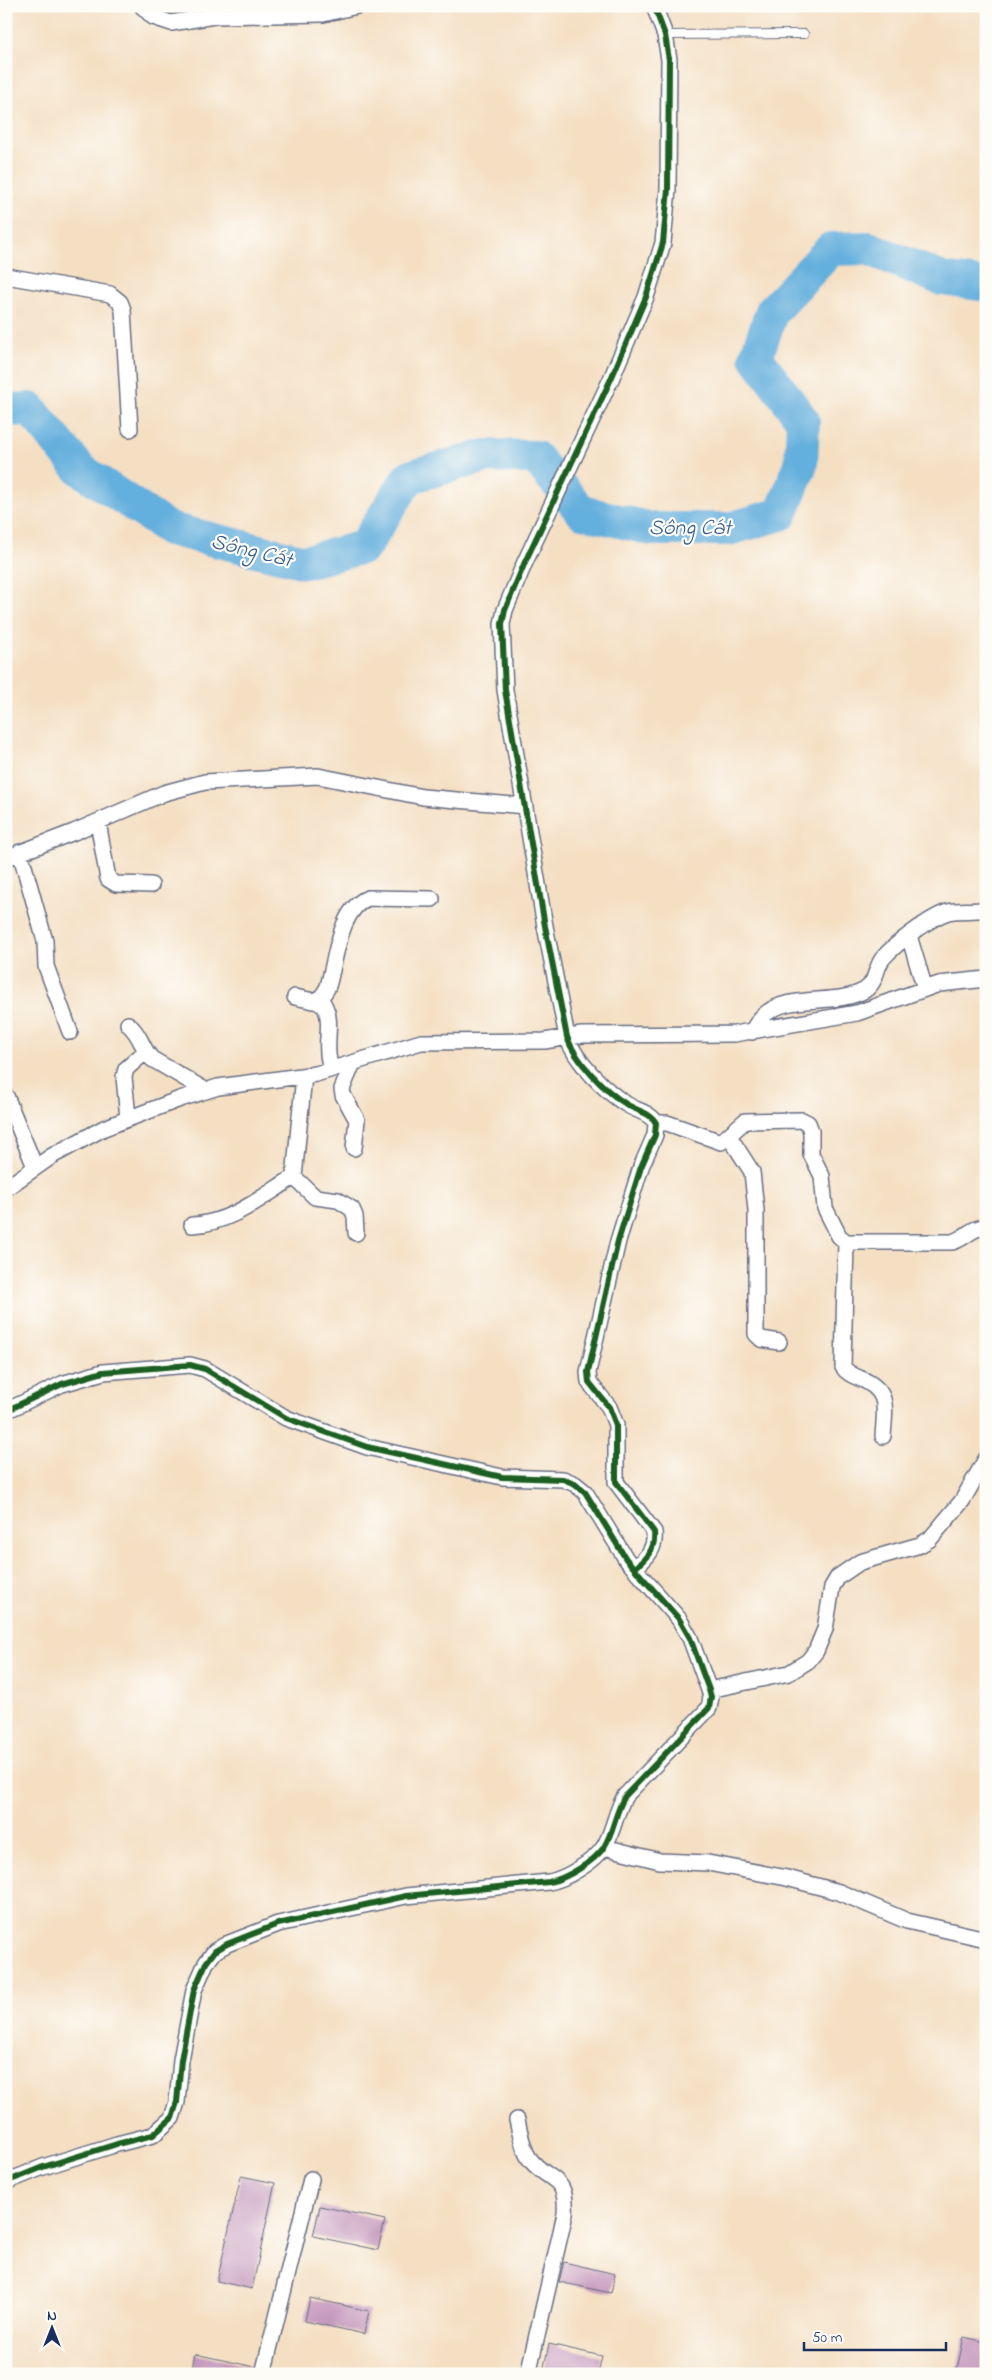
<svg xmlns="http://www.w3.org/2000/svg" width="992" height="2380" font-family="'Indie Flower',sans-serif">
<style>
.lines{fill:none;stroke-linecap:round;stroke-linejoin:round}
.river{stroke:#64afdd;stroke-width:34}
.building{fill:#c598bd}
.lane-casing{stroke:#676d81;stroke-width:10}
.street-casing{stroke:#676d81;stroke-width:18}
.lane{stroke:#fff;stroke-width:8}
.street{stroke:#fff;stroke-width:15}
.cycleway-casing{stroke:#fdfcf7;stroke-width:9}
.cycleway{stroke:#1b5e20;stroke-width:6}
.labels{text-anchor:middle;stroke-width:4.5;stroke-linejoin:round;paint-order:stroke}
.water-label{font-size:22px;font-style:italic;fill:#355c8a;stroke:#fdfcf7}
</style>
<rect width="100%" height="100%" fill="#fdfcf7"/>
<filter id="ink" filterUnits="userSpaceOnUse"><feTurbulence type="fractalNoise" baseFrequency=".02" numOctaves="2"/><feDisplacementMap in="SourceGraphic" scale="10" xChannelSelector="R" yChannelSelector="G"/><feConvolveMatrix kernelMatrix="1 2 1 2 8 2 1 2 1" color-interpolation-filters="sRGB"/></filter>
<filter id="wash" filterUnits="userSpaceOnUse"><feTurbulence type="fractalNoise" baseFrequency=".0096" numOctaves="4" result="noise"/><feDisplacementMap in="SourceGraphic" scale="20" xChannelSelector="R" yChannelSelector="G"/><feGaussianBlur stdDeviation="1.12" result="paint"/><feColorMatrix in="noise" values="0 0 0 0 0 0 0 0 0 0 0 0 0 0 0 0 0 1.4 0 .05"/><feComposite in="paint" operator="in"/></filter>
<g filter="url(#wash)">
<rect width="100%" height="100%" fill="#f4dfc3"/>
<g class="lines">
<path class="river" d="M6 410 30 409 80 469 169 529 305 562 364 547 409 477 486 456 535 457 582 512 652 529H729L781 514 801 464 803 421 756 357 772 311 831 249 868 248 942 279 986 285"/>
</g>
<g id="blocks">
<path class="building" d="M241 2176 275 2183 252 2289 217 2281Z
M320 2206 385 2220 378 2250 313 2236Z
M564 2262 615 2274 611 2293 559 2282Z
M310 2298 369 2311 364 2334 305 2321Z
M964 2337 986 2342V2374H956Z
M549 2344 602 2356 598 2374H558L543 2371Z
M195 2354 255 2367 254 2374H191Z"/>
</g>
</g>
<g filter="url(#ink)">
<use href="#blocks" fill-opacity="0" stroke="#676d81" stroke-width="1"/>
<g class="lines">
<defs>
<path id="lane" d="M665 35 804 34"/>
<path id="street" d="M142 6 153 17 171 23 214 16 323 14 357 6
M6 276 110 294 120 302 123 310 130 429
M98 822 108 879 116 884 151 885
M20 852 45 941 46 966 70 1032
M6 858 74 832 164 793 205 782 318 776 423 797 525 806
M909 936 925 989
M295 997 323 1003C333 1019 326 1036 328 1053 328 1058 330 1064 331 1069
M317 1002C321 997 326 992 328 986 336 960 339 909 368 898L432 899
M128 1024C142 1036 141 1048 152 1059L205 1090
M752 1032C755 1027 758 1020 763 1016 788 992 836 1007 865 990 877 982 875 968 883 958 895 944 931 917 948 912 960 909 973 912 986 909
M353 1063 342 1089 343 1095 357 1120 354 1148
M304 1076 294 1177 315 1197 338 1200 352 1209 355 1216 356 1233
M6 1096 35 1167
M128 1118 124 1077 126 1069 145 1052
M656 1123H667L721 1142 745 1121 802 1120 808 1123 811 1131V1154L822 1176 825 1208 839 1236 846 1242H952C965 1239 971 1227 986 1227
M729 1136 752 1172 756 1210V1334L761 1339 779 1342
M6 1188 52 1156 104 1128 180 1099 218 1087 316 1074 421 1042 544 1041 582 1035 734 1034 857 1013 939 984 986 979
M192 1225C231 1223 262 1197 294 1177
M846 1242 843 1367C847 1373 852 1375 859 1378 890 1390 885 1407 883 1436
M6 1411 62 1384 103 1372 190 1365 205 1369 286 1418 367 1447 502 1477 563 1479 575 1484 585 1492 626 1559 679 1619 690 1638 709 1690 711 1697 709 1708 625 1796C615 1812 614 1831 604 1847 595 1861 566 1879 549 1882L406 1896 278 1924 227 1944 215 1951 206 1963 194 1990 181 2060 177 2102 172 2118 153 2135 117 2144 43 2167 6 2182
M635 1568C647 1557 656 1549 654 1532L616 1482V1425L609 1407 589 1382 588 1372 618 1241 641 1167 655 1135 656 1123C650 1112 636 1111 626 1104 605 1091 575 1061 567 1037L545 926 505 690 502 624 505 610 525 562 611 379 646 297 663 243 668 189 669 60 665 35 654 6
M709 1690 789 1673 808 1661 816 1651 825 1629 832 1587 838 1577 860 1562 920 1545 930 1539 962 1501 986 1459
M604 1847 660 1861 708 1863 787 1878 839 1892 907 1921 986 1939
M517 2120C520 2132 522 2148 529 2158 547 2183 568 2173 565 2214L528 2374
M263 2374 311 2179"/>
</defs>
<use href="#lane" class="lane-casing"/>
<use href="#street" class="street-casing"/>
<use href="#lane" class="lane"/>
<use href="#street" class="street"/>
<defs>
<path id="cycleway" d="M6 1411 62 1384 103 1372 190 1365 205 1369 286 1418 367 1447 502 1477 563 1479 575 1484 585 1492 626 1559 679 1619 690 1638 709 1690 711 1697 709 1708 625 1796C615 1812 614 1831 604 1847 595 1861 566 1879 549 1882L406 1896 278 1924 227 1944 215 1951 206 1963 194 1990 181 2060 177 2102 172 2118 153 2135 117 2144 43 2167 6 2182
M635 1568C647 1557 656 1549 654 1532L616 1482V1425L609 1407 589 1382 588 1372 618 1241 641 1167 655 1135 656 1123C650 1112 636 1111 626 1104 605 1091 575 1061 567 1037L545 926 505 690 502 624 505 610 525 562 611 379 646 297 663 243 668 189 669 60 665 35 654 6"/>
</defs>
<use href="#cycleway" class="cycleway-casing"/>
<use href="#cycleway" class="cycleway"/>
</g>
</g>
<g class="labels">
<g class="water-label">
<text x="690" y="534">Sông Cát</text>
<text transform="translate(252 549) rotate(14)" y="8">Sông Cát</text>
</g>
</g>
<rect width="992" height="2380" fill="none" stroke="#fdfcf7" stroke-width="25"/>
<g transform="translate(52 2328)" stroke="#fdfcf7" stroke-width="4" paint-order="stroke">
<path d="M0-4L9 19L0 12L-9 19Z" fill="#1b2f5e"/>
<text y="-8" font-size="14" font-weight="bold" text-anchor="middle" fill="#1b2f5e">N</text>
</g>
<path d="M804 2342v8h142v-8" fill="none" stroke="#1b2f5e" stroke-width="2.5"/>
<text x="812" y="2342" font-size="15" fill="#1b2f5e" stroke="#fdfcf7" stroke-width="4" paint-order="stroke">50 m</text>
</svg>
